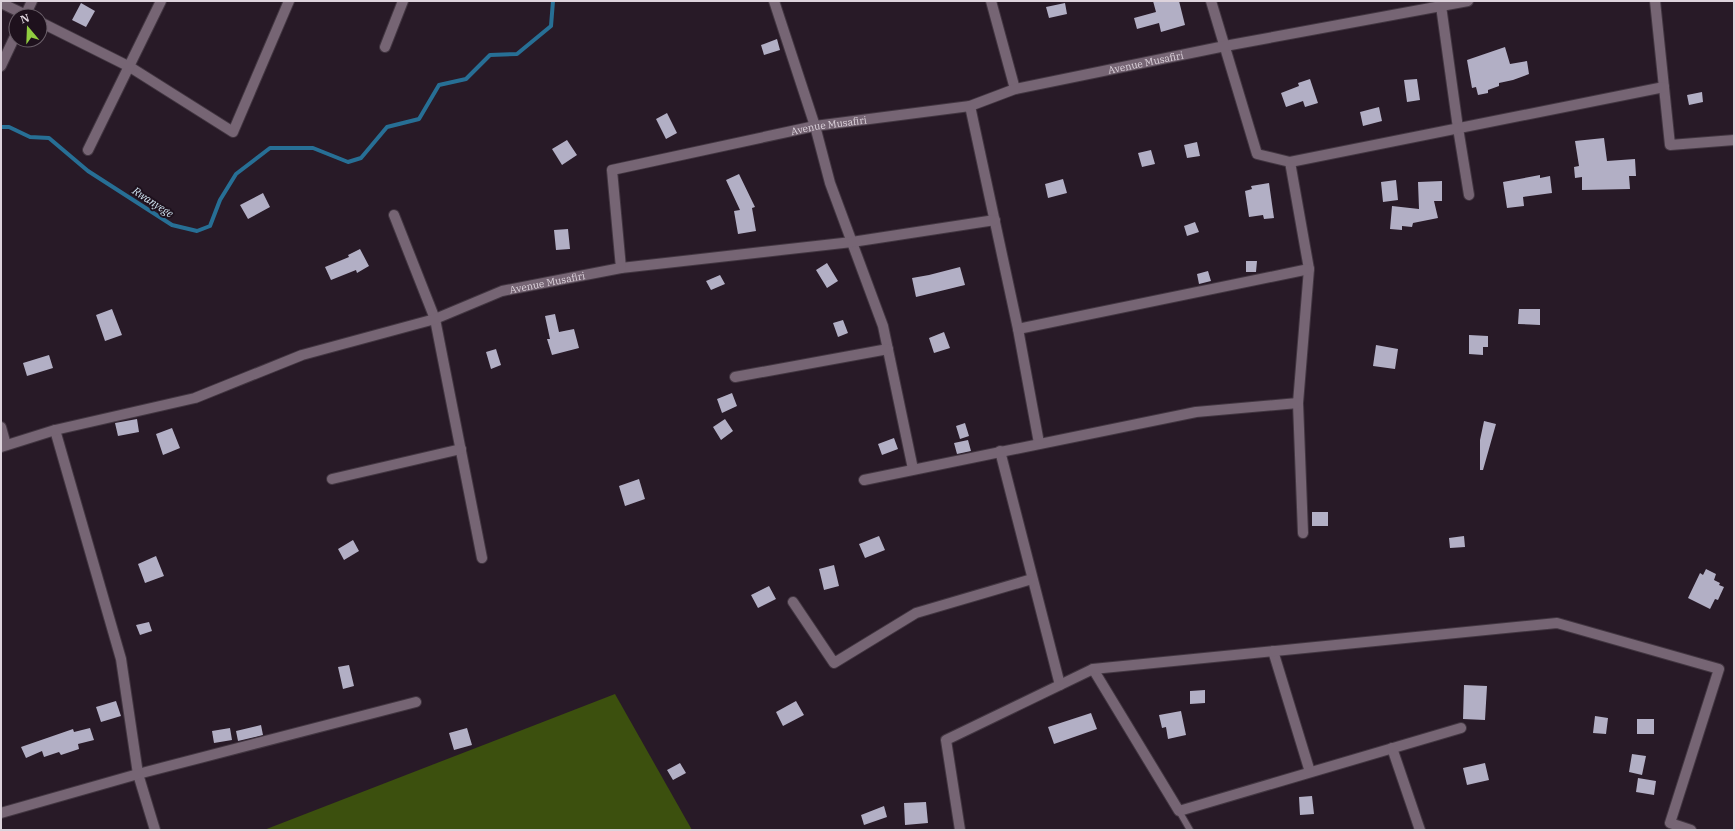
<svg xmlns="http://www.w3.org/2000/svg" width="1735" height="831" font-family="'IBM Plex Serif',serif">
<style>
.green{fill:#3c500e}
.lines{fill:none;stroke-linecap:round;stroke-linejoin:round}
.stream{stroke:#276f95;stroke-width:4}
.building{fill:#b2afc5}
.service-casing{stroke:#423641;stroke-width:8}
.minor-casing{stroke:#423641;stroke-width:12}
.service{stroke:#766574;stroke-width:6}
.minor{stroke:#766574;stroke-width:10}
.labels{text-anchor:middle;stroke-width:4;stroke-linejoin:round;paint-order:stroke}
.street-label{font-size:10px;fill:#ddd3dc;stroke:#1e111d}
.water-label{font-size:11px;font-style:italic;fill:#d3e8f5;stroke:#1e111d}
</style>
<rect width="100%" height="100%" fill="#281a27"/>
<path class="green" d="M615 694 692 830H264Z"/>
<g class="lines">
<path class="stream" d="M1 127H9L30 137 49 138 88 171 172 225 197 231 210 226 220 200 236 174 270 148H313L348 162 361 158 387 127 419 119 439 85 466 79 490 55 517 54 551 26 553 1"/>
</g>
<path class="building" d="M1153 1H1179L1185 25 1161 32 1159 23 1137 29 1134 18 1156 12Z
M81 3 95 11 86 27 72 20Z
M1065 3 1067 14 1049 18 1046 7Z
M777 39 780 50 764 55 761 45Z
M1505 47 1510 64 1527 61 1529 74 1513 80 1499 83V86L1488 90V93L1478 95 1476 87 1472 88 1467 60Z
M1310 79 1318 103 1305 107 1303 101 1286 107 1281 93 1299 86 1298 83Z
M1417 79 1420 100 1407 102 1404 80Z
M1702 92 1703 102 1689 105 1687 95Z
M1379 107 1382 121 1363 126 1360 112Z
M667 113 677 133 666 139 656 119Z
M1604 138 1607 161 1635 159 1636 176H1629L1630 189 1582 190V177L1575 178 1574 167 1579 166 1575 141Z
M567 140 577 155 562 165 552 149Z
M1197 142 1200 156 1187 158 1184 145Z
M1151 150 1155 164 1142 167 1138 153Z
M739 174 755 207 752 208 756 231 738 234 734 211 740 210 726 180Z
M1540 175V178L1550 176 1552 193 1523 197 1524 206 1507 208 1503 182Z
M1063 179 1067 193 1048 198 1045 184Z
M1396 180 1398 200 1383 202 1381 182Z
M1442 181V201H1434L1438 218 1413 223 1412 227 1402 226V230L1390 229 1392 206 1419 209 1418 182Z
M1269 183 1274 218 1264 219 1263 215 1249 217 1245 191 1252 189 1251 186Z
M263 193 270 207 248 219 240 205Z
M1195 222 1199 232 1187 236 1184 226Z
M568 229 570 249 556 250 554 230Z
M360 249 369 266 357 273 356 270 331 280 325 267 349 257 348 255Z
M1246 261H1257L1256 272H1246Z
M827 263 838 281 827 288 816 270Z
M960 267 965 285 916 297 912 278 929 275Z
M1208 271 1211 281 1199 284 1197 274Z
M720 275 725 284 711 290 706 281Z
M112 309 122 335 105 341 96 315Z
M1519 309H1540V325L1518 324Z
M555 314 559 332 574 329 579 348 552 355 547 339H550L545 316Z
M843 320 848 333 838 337 833 323Z
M944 332 950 348 934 353 929 338Z
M1469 335 1488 336V347H1483V355L1469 354Z
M1376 345 1398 349 1395 369 1373 366Z
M496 349 501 365 491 369 486 352Z
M49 355 53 368 27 376 23 363Z
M732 393 737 406 722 413 717 399Z
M137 419 139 432 118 436 115 423Z
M725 419 733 431 721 440 713 427Z
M1484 421 1496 424 1483 470H1480V440Z
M965 423 969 436 960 439 956 426Z
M172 428 180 448 163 455 156 434Z
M894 438 898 449 882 455 878 444Z
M968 440 971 451 957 454 954 443Z
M639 479 645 499 625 506 619 486Z
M1312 512H1328V526H1312Z
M879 536 885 550 865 558 859 544Z
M1464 536 1465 547 1450 548 1449 538Z
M353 540 359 551 344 560 338 549Z
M156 556 164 576 145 583 138 564Z
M834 565 839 586 824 590 819 569Z
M1706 569 1716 574 1714 580 1720 583 1719 585 1724 587 1718 600 1715 599 1710 609 1688 598 1700 573 1703 575Z
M769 586 776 599 758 608 751 595Z
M149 622 152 631 140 635 136 625Z
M349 665 354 686 343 689 338 667Z
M1464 685 1487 686 1485 720 1463 719Z
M1205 690V703L1190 704V691Z
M116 701 121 716 101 722 96 707Z
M796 701 804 715 783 726 776 712Z
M1181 711 1186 735 1168 739 1166 727 1162 728 1159 715Z
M1091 713 1097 729 1054 744 1048 727Z
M1595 716 1608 718 1606 734 1593 733Z
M1637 719H1654V734H1637Z
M261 725 263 735 238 741 236 731Z
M90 728 94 740 78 744 79 749 61 755 59 752 44 757 42 751 26 758 21 747 73 729 74 732Z
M230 728 232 740 214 743 212 731Z
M467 728 472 745 454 750 449 733Z
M1632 754 1646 756 1642 775 1629 772Z
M680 763 686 773 673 780 667 770Z
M1485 763 1489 780 1467 785 1463 768Z
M1638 778 1656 781 1654 795 1636 792Z
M1312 796 1314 814 1300 815 1299 797Z
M926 802 928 823 905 825 904 803Z
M884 806 887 817 864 825 861 815Z"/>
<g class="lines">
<defs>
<path id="service" d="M1179 811 1190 830"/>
<g id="minor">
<path d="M774 1 815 126 830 183 883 326 913 469"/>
<path d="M991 1 1015 89"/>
<path d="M1211 1 1257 154 1290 162 1309 269 1298 403 1303 533"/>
<path d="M1655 1 1670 145 1734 140"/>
<path d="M1 3 28 16"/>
<path d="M1441 6 1458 128 1469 195"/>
<path d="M25 16 32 1"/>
<path d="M40 22 130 67 233 132 289 1"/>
<path d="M385 47 403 1"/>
<path d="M1 66 16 34"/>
<path d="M970 106 1018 329 1039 443"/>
<path d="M88 150 161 1"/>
<path d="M1290 162 1664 87"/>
<path d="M394 215 435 319 482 558"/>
<path d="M621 268 852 242 995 220"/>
<path d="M1018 329 1309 269"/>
<path d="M735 377 888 349"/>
<path d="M1 427 6 445"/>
<path d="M55 430 121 659 138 774 155 830"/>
<path id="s1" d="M1 447 55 430 195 398 302 355 435 319 502 291 621 268 612 170 815 126 970 106 1015 89 1225 46 1468 1"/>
<path d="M1000 451 1060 685"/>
<path d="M332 479 461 449"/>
<path d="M864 480 1196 412 1298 403"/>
<path d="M793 602 834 663 916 613 1032 579"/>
<path d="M1273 651 1310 772"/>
<path d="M1093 669 1179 811 1461 728"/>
<path d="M1392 748 1420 830"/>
<path d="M1 813 138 774 416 702"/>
<path d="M960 830 946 740 1093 669 1557 623 1719 669 1670 823 1691 830"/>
</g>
</defs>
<use href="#service" class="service-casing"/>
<use href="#minor" class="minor-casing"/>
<use href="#service" class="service"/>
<use href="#minor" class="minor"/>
</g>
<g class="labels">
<g class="street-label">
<text dy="4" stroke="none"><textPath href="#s1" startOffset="1291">Avenue Musafiri</textPath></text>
<text dy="4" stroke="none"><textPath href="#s1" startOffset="967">Avenue Musafiri</textPath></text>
<text dy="4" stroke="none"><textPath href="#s1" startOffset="572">Avenue Musafiri</textPath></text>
</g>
<g class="water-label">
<text transform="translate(153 202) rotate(33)" y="4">Rwanyege</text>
</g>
</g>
<rect width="1735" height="831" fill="none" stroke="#ddd3dc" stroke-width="4"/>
<g transform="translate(28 28) rotate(341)"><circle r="19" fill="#1e111d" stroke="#6a5f69"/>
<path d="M0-3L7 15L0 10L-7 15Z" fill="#90cd40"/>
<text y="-6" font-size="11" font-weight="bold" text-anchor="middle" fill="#ddd3dc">N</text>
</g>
</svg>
